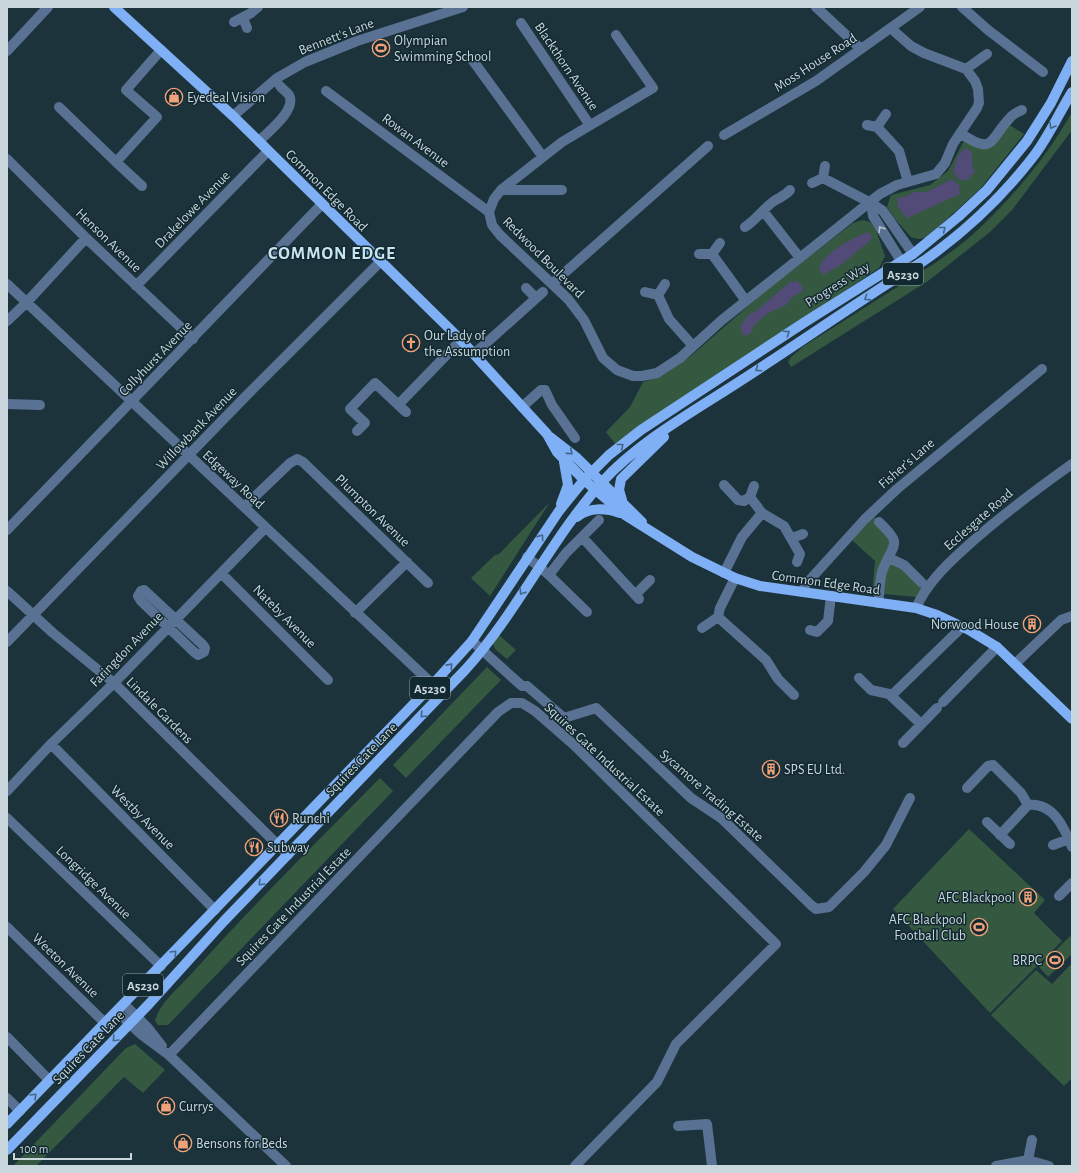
<svg xmlns="http://www.w3.org/2000/svg" width="1079" height="1173" font-family="'Alegreya Sans',sans-serif">
<style>
.green{fill:#355940}
.water{fill:#524a77}
.lines{fill:none;stroke-linecap:round;stroke-linejoin:round}
.minor{stroke:#597192;stroke-width:10}
.major{stroke:#7fb0f5;stroke-width:10}
.oneway{stroke:#436689}
.oneway2{stroke:#b3c2cc}
.labels{text-anchor:middle;stroke-width:3;stroke-linejoin:round;paint-order:stroke}
.shield{fill:#122931;stroke:#92a2a8;stroke-width:1}
.shield-label{font-size:13px;font-weight:bold;fill:#c9d6db}
.street-label{font-size:14px;fill:#c9d6db;stroke:#122931}
.poi-label{font-size:14px;fill:#c9d6db;stroke:#122931;text-anchor:start}
.district-label{font-size:18px;font-weight:bold;letter-spacing:1px;fill:#c8e4ee;stroke:#122931}
</style>
<rect width="100%" height="100%" fill="#1c333b"/>
<path class="green" d="M1072 112V130L1012 210 990 232 928 281 791 367 788 362 790 358 804 346C836 326 867 306 899 286 923 271 949 255 971 236 1010 201 1047 157 1072 112Z
M1006 123 1024 134 980 189 926 238 918 239 911 237 894 218 887 207 891 195 930 185 948 171 966 137 983 144Z
M863 220 870 222 876 230 885 256 879 268 712 379 616 445 606 432 630 407 643 382 662 376 692 355 770 287 853 223Z
M550 502 490 596 471 578 495 555 499 554Z
M874 517 893 536 889 558 925 586 917 597 872 593 875 561 852 540Z
M498 634 516 650 507 659 495 649 493 644Z
M487 667 501 680 406 778 393 765Z
M380 778 393 791 168 1025H158L155 1021C160 1002 181 986 194 971 253 905 317 842 380 778Z
M969 829 1045 900 1034 913 1062 941 990 1013 893 909Z
M1070 936 1072 938V954L1048 977 1039 967Z
M1072 963V1078L1064 1086 991 1015 1036 970 1052 984Z
M135 1044 165 1070 143 1093 124 1077 36 1166H13L126 1048Z"/>
<path class="water" d="M965 148 972 152V165L975 172 967 180H959L953 171 958 156Z
M952 179 959 185 960 194 907 218 898 207 897 198 904 197 915 192H927Z
M869 232 872 239 842 264 823 275 819 269C821 254 855 236 869 232Z
M797 281 801 285 803 291 791 298 786 305 768 313 754 325 750 334 744 336 740 327 748 315 756 311 790 282Z"/>
<g class="lines">
<path class="minor" d="M816 7 861 49
M962 7 988 30 1043 72
M243 18 247 28
M234 22 251 13 258 7
M521 23 589 124
M616 35 653 88 562 142 501 190 494 199 489 212 492 225 500 235 568 299 584 320 603 358 617 370 633 376H642L657 373 680 358 722 320 880 194 897 185 936 174 945 163 953 144 977 108 979 103 978 89 975 81 966 69 924 53 911 46 895 32
M7 51 48 7
M471 58 543 157
M966 69 987 54
M326 91 489 212
M59 107 116 162
M886 114 877 127 899 151 908 182
M233 116 277 78 305 62 357 41 463 7
M867 125 877 127
M960 133C994 156 989 140 1009 119 1012 115 1017 112 1022 110
M724 135 816 81 920 7
M259 141C268 132 297 110 289 95 287 92 282 89 280 86
M7 159 86 238 193 339
M825 166 823 178 871 203 883 211 913 254
M812 183 823 178
M142 186 116 162 157 117 126 90 161 50
M501 190H562
M871 203 873 216 901 261
M764 212 800 258
M745 227C756 220 764 208 774 201 780 197 785 196 790 190
M720 243 712 254 746 301
M699 254H712
M553 283 708 146
M7 284 443 694
M136 286 268 151
M526 288 536 298
M645 292 658 295 669 319 693 346
M658 295 665 284
M7 321 27 302 86 238
M474 354 543 292
M7 404 40 405
M398 405 461 340
M522 407 541 390H545L552 405 575 438
M357 431 365 423 350 409 375 383 406 412
M724 485 738 500 744 501 750 497 762 513 784 526 800 554 797 562
M750 497 754 486
M244 507 290 463 297 459 303 462 428 583
M7 530 322 204
M582 537 639 599
M792 538 803 534
M527 557 549 575 587 612
M889 558 904 565 922 583
M221 573 328 680
M724 573 742 537 762 513
M549 575 566 553 599 520
M735 578 720 608 718 617 766 660 778 679 794 695
M144 590 203 645 205 648 204 652 198 655 194 652 141 601 138 596 141 591Z
M7 591 53 633 114 683 288 855
M802 592 806 584 865 519 897 489 1042 369
M635 595 650 580
M878 603C880 592 879 579 883 569 894 542 903 545 879 522
M916 608C926 585 945 566 964 549 998 518 1034 491 1072 464
M355 613 407 562
M702 628 718 617
M810 630 817 632 828 621 831 596
M472 641 522 686H527L564 718 596 708 691 798 721 818 811 905 816 909 829 907 864 872 886 845 910 798
M7 642 245 397 380 262
M1015 664 1061 620 1072 616
M859 678 871 690 889 694 921 724
M891 696 962 627
M943 702 997 647
M903 743 937 708
M51 744 215 910
M967 788 988 766 993 765 1021 793 1028 805C1053 802 1064 827 1072 847
M7 791 51 744 114 683 265 528
M7 818 161 966
M987 822 1010 844
M1000 835 1028 805
M1053 845 1069 839
M1059 896 1072 883
M7 927 106 1024
M124 1004 148 1028 162 1046
M117 1012 142 1035 169 1055 286 1166
M7 1037 49 1080
M169 1055 498 712 511 703H522L535 711 574 745 776 944 676 1044 657 1082 575 1166
M7 1098 20 1111
M678 1126 707 1124 712 1166
M1028 1160 1032 1140
M996 1166 1028 1160 1049 1166"/>
<path class="major" d="M114 7 233 116 461 340 547 434 557 452 584 480 625 515 692 557 735 578 760 586 916 608 937 615 969 630 997 647 1072 719
M550 437 577 458 642 522
M622 500 619 490 621 479 664 437
M561 504 568 485 564 462
M577 517C589 507 606 508 620 513
M7 1124 433 684 472 641 559 511 584 480 609 455 641 430 805 322 913 254 958 217 987 190 1027 141 1051 103 1072 61
M7 1150 149 1004 224 921 466 669C518 611 551 539 603 481 639 442 689 414 734 385 798 344 860 300 925 260 966 231 1002 197 1033 157 1048 138 1059 113 1072 92"/>
</g>
<defs><path id="oneway-chevron" d="M-2-3.5L2.5 0L-2 3.5" fill="none" stroke-width="1.6" stroke-linecap="round" stroke-linejoin="round"/></defs>
<g class="oneway">
<use href="#oneway-chevron" transform="translate(1052 126) rotate(121)"/>
<use href="#oneway-chevron" transform="translate(943 229) rotate(-39)"/>
<use href="#oneway-chevron" transform="translate(867 298) rotate(147)"/>
<use href="#oneway-chevron" transform="translate(787 333) rotate(-34)"/>
<use href="#oneway-chevron" transform="translate(758 369) rotate(146)"/>
<use href="#oneway-chevron" transform="translate(621 446) rotate(-39)"/>
<use href="#oneway-chevron" transform="translate(570 452) rotate(40)"/>
<use href="#oneway-chevron" transform="translate(541 537) rotate(-55)"/>
<use href="#oneway-chevron" transform="translate(522 592) rotate(123)"/>
<use href="#oneway-chevron" transform="translate(450 666) rotate(-48)"/>
<use href="#oneway-chevron" transform="translate(423 715) rotate(134)"/>
<use href="#oneway-chevron" transform="translate(261 883) rotate(134)"/>
<use href="#oneway-chevron" transform="translate(174 953) rotate(-46)"/>
<use href="#oneway-chevron" transform="translate(115 1039) rotate(134)"/>
<use href="#oneway-chevron" transform="translate(34 1096) rotate(-46)"/>
</g>
<use class="oneway2" href="#oneway-chevron" transform="translate(881 229) rotate(-122)"/>
<defs>
<symbol id="stadium-ring" viewBox="-11 -11 22 22"><circle r="9.5" fill="#122931" stroke="#f0a278" stroke-width="1.5"/><path d="M0-5a6.5 5 0 1 0 0 10a6.5 5 0 1 0 0-10ZM-3.5-1.8h7v3.6h-7Z" fill="#f0a278"/></symbol>
<symbol id="shop-ring" viewBox="-11 -11 22 22"><circle r="9.5" fill="#122931" stroke="#f0a278" stroke-width="1.5"/><path d="M-5-2.5h2.3a2.7 3.5 0 0 1 5.4 0H5L5.5 6h-11ZM-1.5-2.5h3a1.5 2.3 0 0 0-3 0Z" fill="#f0a278"/></symbol>
<symbol id="church-ring" viewBox="-11 -11 22 22"><circle r="9.5" fill="#122931" stroke="#f0a278" stroke-width="1.5"/><path d="M-1.2-6h2.4v3.5h3.3v2.4h-3.3V6h-2.4V-.1h-3.3v-2.4h3.3Z" fill="#f0a278"/></symbol>
<symbol id="building-ring" viewBox="-11 -11 22 22"><circle r="9.5" fill="#122931" stroke="#f0a278" stroke-width="1.5"/><path d="M-4-6H4V6H1V3H-1V6H-4ZM-2.5-4.3h1.7v1.8h-1.7ZM.8-4.3h1.7v1.8H.8ZM-2.5-1h1.7V.8h-1.7ZM.8-1h1.7V.8H.8Z" fill="#f0a278"/></symbol>
<symbol id="restaurant-ring" viewBox="-11 -11 22 22"><circle r="9.5" fill="#122931" stroke="#f0a278" stroke-width="1.5"/><path d="M-5-6h1v4h1v-4h1v4h1v-4h1v5L-1.5 .5V6h-2V.5L-5-1ZM5-6V6H3V1.5H1.5Q1.5-4 5-6Z" fill="#f0a278"/></symbol>
</defs>
<g fill-rule="evenodd">
<use href="#stadium-ring" x="371" y="38" width="20" height="20"/>
<use href="#shop-ring" x="164" y="87" width="20" height="20"/>
<use href="#church-ring" x="401" y="333" width="20" height="20"/>
<use href="#building-ring" x="1022" y="614" width="20" height="20"/>
<use href="#building-ring" x="761" y="759" width="20" height="20"/>
<use href="#restaurant-ring" x="269" y="808" width="20" height="20"/>
<use href="#restaurant-ring" x="244" y="837" width="20" height="20"/>
<use href="#building-ring" x="1018" y="887" width="20" height="20"/>
<use href="#stadium-ring" x="969" y="917" width="20" height="20"/>
<use href="#stadium-ring" x="1045" y="950" width="20" height="20"/>
<use href="#shop-ring" x="156" y="1096" width="20" height="20"/>
<use href="#shop-ring" x="173" y="1133" width="20" height="20"/>
</g>
<g class="labels">
<g class="shield">
<rect x="883" y="263" width="40" height="22" rx="3"/>
<rect x="410" y="677" width="40" height="22" rx="3"/>
<rect x="123" y="974" width="40" height="22" rx="3"/>
</g>
<g class="shield-label">
<text x="903" y="279">A5230</text>
<text x="430" y="693">A5230</text>
<text x="143" y="990">A5230</text>
</g>
<g class="street-label">
<text transform="translate(336 36) rotate(-21)" y="5">Bennett's Lane</text>
<text transform="translate(815 62) rotate(-33)" y="5">Moss House Road</text>
<text transform="translate(567 66) rotate(56)" y="5">Blackthorn Avenue</text>
<text transform="translate(416 140) rotate(37)" y="5">Rowan Avenue</text>
<text transform="translate(327 190) rotate(45)" y="5">Common Edge Road</text>
<text transform="translate(192 209) rotate(-46)" y="5">Drakelowe Avenue</text>
<text transform="translate(109 240) rotate(44)" y="5">Henson Avenue</text>
<text transform="translate(544 257) rotate(45)" y="5">Redwood Boulevard</text>
<text transform="translate(837 284) rotate(-32)" y="5">Progress Way</text>
<text transform="translate(155 358) rotate(-46)" y="5">Collyhurst Avenue</text>
<text transform="translate(196 428) rotate(-46)" y="5">Willowbank Avenue</text>
<text transform="translate(906 463) rotate(-41)" y="5">Fisher's Lane</text>
<text transform="translate(234 479) rotate(43)" y="5">Edgeway Road</text>
<text transform="translate(373 510) rotate(44)" y="5">Plumpton Avenue</text>
<text transform="translate(978 519) rotate(-41)" y="5">Ecclesgate Road</text>
<text transform="translate(826 582) rotate(8)" y="5">Common Edge Road</text>
<text transform="translate(285 616) rotate(45)" y="5">Nateby Avenue</text>
<text transform="translate(126 649) rotate(-46)" y="5">Faringdon Avenue</text>
<text transform="translate(160 710) rotate(45)" y="5">Lindale Gardens</text>
<text transform="translate(361 759) rotate(-46)" y="5">Squires Gate Lane</text>
<text transform="translate(605 759) rotate(43)" y="5">Squires Gate Industrial Estate</text>
<text transform="translate(712 795) rotate(41)" y="5">Sycamore Trading Estate</text>
<text transform="translate(143 817) rotate(45)" y="5">Westby Avenue</text>
<text transform="translate(94 882) rotate(44)" y="5">Longridge Avenue</text>
<text transform="translate(293 906) rotate(-46)" y="5">Squires Gate Industrial Estate</text>
<text transform="translate(66 965) rotate(44)" y="5">Weeton Avenue</text>
<text transform="translate(88 1047) rotate(-46)" y="5">Squires Gate Lane</text>
</g>
<g class="poi-label">
<text x="394" y="45">Olympian<tspan x="394" dy="16">Swimming School</tspan></text>
<text x="187" y="102">Eyedeal Vision</text>
<text x="424" y="340">Our Lady of<tspan x="424" dy="16">the Assumption</tspan></text>
<text x="1019" y="629" text-anchor="end">Norwood House</text>
<text x="784" y="774">SPS EU Ltd.</text>
<text x="292" y="823">Runchi</text>
<text x="267" y="852">Subway</text>
<text x="1015" y="902" text-anchor="end">AFC Blackpool</text>
<text x="966" y="924" text-anchor="end">AFC Blackpool<tspan x="966" dy="16">Football Club</tspan></text>
<text x="1042" y="965" text-anchor="end">BRPC</text>
<text x="179" y="1111">Currys</text>
<text x="196" y="1148">Bensons for Beds</text>
</g>
<g class="district-label">
<text x="332" y="259">COMMON EDGE</text>
</g>
</g>
<rect width="1079" height="1173" fill="none" stroke="#c9d6db" stroke-width="16"/>
<path d="M14 1153v6h117v-6" fill="none" stroke="#c9d6db" stroke-width="2"/>
<text x="20" y="1153" font-size="12" fill="#c9d6db" stroke="#122931" stroke-width="3" paint-order="stroke">100 m</text>
</svg>
